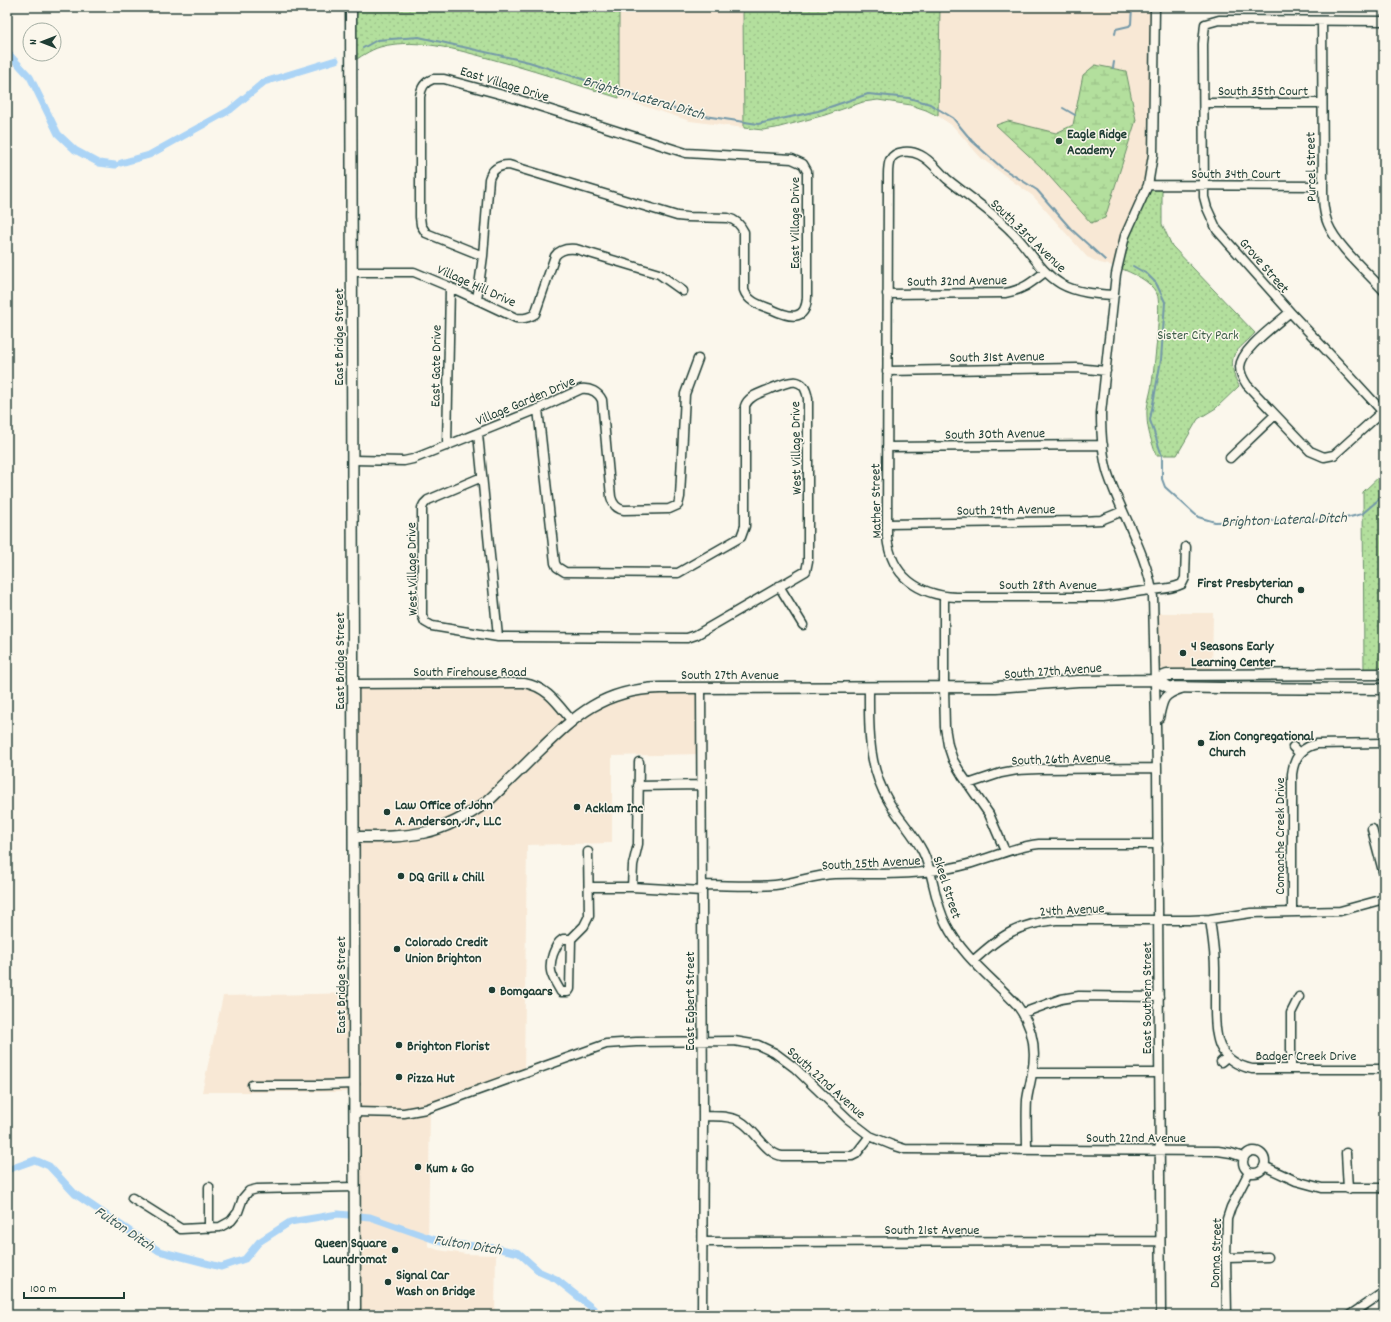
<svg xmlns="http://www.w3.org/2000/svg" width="1391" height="1322" font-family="Dekko,sans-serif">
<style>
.built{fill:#f8e8d5}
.green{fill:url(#green-dots);stroke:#698e68}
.wetland{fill:url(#wetland-marsh);stroke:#698e68}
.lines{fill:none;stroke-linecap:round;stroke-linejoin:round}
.stream{stroke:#7398a8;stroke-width:2}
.canal{stroke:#abd4f6;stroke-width:7}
.minor-casing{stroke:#1f3d34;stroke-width:11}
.major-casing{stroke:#1f3d34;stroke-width:13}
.minor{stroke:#fbf7ec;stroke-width:8}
.major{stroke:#fbf7ec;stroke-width:10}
.poi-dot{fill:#1f3d34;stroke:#fbf7ec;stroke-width:1.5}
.labels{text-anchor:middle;stroke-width:3;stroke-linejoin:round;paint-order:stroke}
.street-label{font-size:14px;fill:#1f3d34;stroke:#fbf7ec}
.poi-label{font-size:14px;font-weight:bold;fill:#1f3d34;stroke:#fbf7ec;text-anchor:start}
.park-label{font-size:14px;fill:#3d5d49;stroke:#fbf7ec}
.water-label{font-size:15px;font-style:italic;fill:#3b5b5b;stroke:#fbf7ec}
</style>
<defs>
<pattern id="green-dots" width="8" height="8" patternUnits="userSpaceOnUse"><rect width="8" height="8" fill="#b3df9d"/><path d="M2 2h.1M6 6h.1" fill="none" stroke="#9ac088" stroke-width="1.8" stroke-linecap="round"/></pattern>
<pattern id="wetland-marsh" width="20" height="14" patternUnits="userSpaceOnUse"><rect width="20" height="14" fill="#b3df9d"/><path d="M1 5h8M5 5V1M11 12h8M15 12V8" fill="none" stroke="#9ac088"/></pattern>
</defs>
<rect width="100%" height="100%" fill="#fbf7ec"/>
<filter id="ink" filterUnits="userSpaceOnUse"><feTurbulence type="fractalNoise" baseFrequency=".025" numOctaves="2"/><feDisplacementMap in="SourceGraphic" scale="8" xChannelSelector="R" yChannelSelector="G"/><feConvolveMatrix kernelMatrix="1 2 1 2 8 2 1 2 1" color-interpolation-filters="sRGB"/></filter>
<g filter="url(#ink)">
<path class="built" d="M619 7H743L744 128 690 121 619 98Z
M940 7H1155L1148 185 1118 267 1100 263 1087 257 1033 196 981 158 953 126 938 116Z
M1154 613H1213L1212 675 1154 680Z
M353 684H533L572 720 624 692 701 688V754L612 756V843L527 845 524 1073 430 1108 428 1246 438 1250 466 1254 496 1255 495 1315H355V1092H202L223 996 354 993Z"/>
<path class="green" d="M351 7H619V98C581 86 544 74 506 63 468 53 419 36 380 47 370 50 360 57 351 63Z
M743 7H940L938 116 926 110 911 105 878 100 863 102 825 115 776 128 763 130 744 128Z
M1148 185 1162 186V224L1172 246 1255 333C1250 339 1238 348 1234 355 1230 365 1234 377 1239 386L1216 408 1198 419 1177 455H1156C1152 442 1147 430 1147 416 1146 405 1151 393 1152 383 1154 369 1162 303 1157 294 1149 279 1133 274 1118 267L1125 236Z
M1384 472V674H1364L1363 492Z"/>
<path class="wetland" d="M1095 65 1126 71 1136 120 1105 218 1091 223 1041 167 996 125 1008 121 1056 133 1073 125 1083 75Z"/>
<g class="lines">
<path class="stream" d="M1115 34 1116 29 1129 26 1131 24 1132 7
M363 48 377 40 419 37 529 62 691 114 758 124 818 111 868 94 909 98 930 104 953 118 972 141 1002 168 1037 190 1071 229 1105 260
M1113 68 1114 62
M1063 108 1075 115
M1133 266 1147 274 1156 283 1165 302 1161 360 1150 420 1162 456V479L1165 487 1198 517 1215 522 1342 519 1362 514 1384 495"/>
<path class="canal" d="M7 52 30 77 58 134 75 150 99 163 115 165
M121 163 149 155 230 110 264 82 336 60
M7 1170 35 1160 49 1166 75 1194 159 1251 221 1267 245 1259 259 1242 290 1222 338 1214 370 1217 444 1243 496 1248 519 1253 540 1272 556 1279 601 1315"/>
<defs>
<path id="minor" d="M1155 7 1153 155 1148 185 1125 236 1116 274 1101 413C1101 433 1102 454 1108 474 1122 516 1147 553 1153 597L1157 768 1161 1315
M1322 21 1323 186C1323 199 1323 212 1328 224 1337 246 1367 272 1384 291
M433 79H444L507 96 686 153 792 159 803 164 807 171V297C806 323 788 317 771 309 760 305 748 302 744 290V232C740 224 736 220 728 218L687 217 677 216 509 165C499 165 492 169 489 179L483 256 426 233 421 225 420 217V97C421 88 424 82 433 79Z
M1204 103H1322
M1148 185 1323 186
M352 272H414L450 287 516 318C524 319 529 318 535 314L555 256C560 249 567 248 576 249L659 274 683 291
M887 294 1005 293C1023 290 1031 283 1045 272
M1114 295C1096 294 1077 293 1061 284 1039 271 1029 248 1011 231 992 212 968 196 947 179 938 171 931 160 920 155 911 150 895 150 890 160 888 165 888 170 888 175L887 537C891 576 918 595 956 597H1103C1119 595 1135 592 1151 590 1162 589 1172 589 1182 584L1185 578 1186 547
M477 300 483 256
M1290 312C1276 325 1241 349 1240 367 1240 374 1243 379 1247 385L1310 451 1324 457 1334 455 1384 410
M887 371 1077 368 1106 371
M1382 411 1338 363 1290 312 1217 230 1207 208 1204 197 1203 44 1205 24 1219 20 1384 21
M478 434 498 637
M447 446 450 287
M887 447 1103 445
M1230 458 1275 415
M353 460 404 461 413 459 538 409 581 389C590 388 598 392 602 400L611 497C613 505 617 509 624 510L669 509 678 505 680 497 685 394 698 359
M482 477 428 500 424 504 422 508V615L425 622 432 626 498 637 687 638 696 635 806 571 808 561V399C804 373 787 382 770 389 761 393 748 396 745 406V526L741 537 678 573 565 572 557 567 555 563 538 409
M887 524 1082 521 1101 520 1123 511
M779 586 803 625
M944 596V687L945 727 948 745 953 760 962 775 989 814 1005 851
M353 684 524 683C547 687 557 703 571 720
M869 687C869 727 867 766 889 802 899 819 914 834 923 852 934 875 934 901 946 924 962 956 993 979 1017 1005 1032 1025 1037 1048 1032 1073 1031 1082 1028 1091 1027 1100 1026 1117 1027 1134 1027 1150
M701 688 703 1116 702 1315
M1159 718C1163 699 1163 695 1181 689
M1293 747 1299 753
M968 784 1001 773 1017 770 1039 769 1157 768
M638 786 701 785
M1372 829 1384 875
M702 885C726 885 751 887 775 885 795 883 814 875 834 874 867 873 899 876 931 871 948 869 965 866 981 860 1001 854 1019 846 1039 844H1158
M589 887H632L702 891
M632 887 633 865 638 844 639 762
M1292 912V774C1294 758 1301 747 1317 744L1384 743
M1210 919C1212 935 1215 952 1215 968 1215 981 1215 995 1215 1008 1215 1038 1217 1061 1252 1069H1384
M571 939H563C557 943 556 947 553 954 547 971 553 978 561 992H568L570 989 571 939 584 926 589 916 588 852
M973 961C1001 935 1018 924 1056 920H1190L1210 919 1251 913 1340 911 1384 899
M1023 1013 1061 999 1079 996 1159 997
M1221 1062 1227 1057
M1291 1069V1013L1299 997
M1032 1073H1159
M252 1085H321L355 1084
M355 1112 404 1113 426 1109 606 1044 636 1042 734 1041 758 1045 775 1053 795 1068 848 1119 870 1136 892 1145 905 1149 1218 1151 1231 1153 1243 1157
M703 1116C715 1117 729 1115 740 1121 755 1129 766 1154 782 1156H852L856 1154 870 1136
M1243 1162a11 11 0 1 1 22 0a11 11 0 1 1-22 0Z
M1346 1153 1348 1189
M1264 1166 1296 1181 1322 1188H1384
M209 1187V1228
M132 1198 181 1229 220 1227 231 1221 238 1212 243 1198 249 1191 257 1189 355 1187
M703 1242 1160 1241
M1226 1258 1268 1257
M1227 1315 1226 1258 1227 1219 1231 1207 1249 1172
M1350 1315 1384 1292"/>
<path id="major" d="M351 7 355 1315
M1154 680 1168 687 1220 688 1384 689
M354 837C411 837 440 837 488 801 505 785 522 768 538 752 577 714 603 690 660 688L996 687 1078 681 1154 680 1167 675 1384 674"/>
</defs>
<use href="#minor" class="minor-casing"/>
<use href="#major" class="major-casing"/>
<use href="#minor" class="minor"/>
<use href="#major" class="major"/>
</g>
</g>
<g class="poi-dot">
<circle cx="1059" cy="141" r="4"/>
<circle cx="1301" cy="590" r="4"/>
<circle cx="1183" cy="653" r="4"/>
<circle cx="1201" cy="743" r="4"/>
<circle cx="577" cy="807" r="4"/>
<circle cx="387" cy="812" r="4"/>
<circle cx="401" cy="876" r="4"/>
<circle cx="397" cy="949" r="4"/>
<circle cx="492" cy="990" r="4"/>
<circle cx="399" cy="1045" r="4"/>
<circle cx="399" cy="1077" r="4"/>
<circle cx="418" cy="1167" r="4"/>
<circle cx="395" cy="1250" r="4"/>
<circle cx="388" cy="1282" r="4"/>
</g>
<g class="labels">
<g class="street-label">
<text transform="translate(505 83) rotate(17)" y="5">East Village Drive</text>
<text x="1263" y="95">South 35th Court</text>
<text transform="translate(1310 167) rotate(-91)" y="5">Purcel Street</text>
<text x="1236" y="178">South 34th Court</text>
<text transform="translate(794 223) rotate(-90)" y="5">East Village Drive</text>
<text transform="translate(1029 235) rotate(44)" y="5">South 33rd Avenue</text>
<text transform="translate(1265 265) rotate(49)" y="5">Grove Street</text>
<text transform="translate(957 280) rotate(-1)" y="5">South 32nd Avenue</text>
<text transform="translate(477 285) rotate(24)" y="5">Village Hill Drive</text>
<text transform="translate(338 337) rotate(-90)" y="5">East Bridge Street</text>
<text transform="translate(997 356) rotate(-1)" y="5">South 31st Avenue</text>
<text transform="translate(435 366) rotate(-89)" y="5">East Gate Drive</text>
<text transform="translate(525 400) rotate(-23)" y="5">Village Garden Drive</text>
<text transform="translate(995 433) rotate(-1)" y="5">South 30th Avenue</text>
<text transform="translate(795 448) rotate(-91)" y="5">West Village Drive</text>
<text transform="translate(875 501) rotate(-91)" y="5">Mather Street</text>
<text transform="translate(1006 509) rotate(-1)" y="5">South 29th Avenue</text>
<text transform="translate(411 569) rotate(-91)" y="5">West Village Drive</text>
<text x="1048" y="589">South 28th Avenue</text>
<text transform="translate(339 661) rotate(-90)" y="5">East Bridge Street</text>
<text transform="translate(1053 670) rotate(-4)" y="5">South 27th Avenue</text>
<text x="470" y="676">South Firehouse Road</text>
<text x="730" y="679">South 27th Avenue</text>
<text transform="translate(1061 758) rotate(-2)" y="5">South 26th Avenue</text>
<text transform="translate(1279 836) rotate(-90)" y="5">Comanche Creek Drive</text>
<text transform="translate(871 862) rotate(-3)" y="5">South 25th Avenue</text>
<text transform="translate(948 887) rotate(72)" y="5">Skeel Street</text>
<text transform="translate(1072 909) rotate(-3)" y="5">24th Avenue</text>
<text transform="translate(340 985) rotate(-90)" y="5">East Bridge Street</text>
<text transform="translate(1146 998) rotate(-90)" y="5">East Southern Street</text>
<text transform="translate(689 1001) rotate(-90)" y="5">East Egbert Street</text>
<text x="1306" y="1060">Badger Creek Drive</text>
<text transform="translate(827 1082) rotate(42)" y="5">South 22nd Avenue</text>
<text x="1136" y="1142">South 22nd Avenue</text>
<text x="932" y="1234">South 21st Avenue</text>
<text transform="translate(1215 1253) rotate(-88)" y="5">Donna Street</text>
</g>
<g class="poi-label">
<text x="1067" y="138">Eagle Ridge<tspan x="1067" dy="16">Academy</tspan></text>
<text x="1293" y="587" text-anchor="end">First Presbyterian<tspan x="1293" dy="16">Church</tspan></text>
<text x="1191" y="650">4 Seasons Early<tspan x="1191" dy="16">Learning Center</tspan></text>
<text x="1209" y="740">Zion Congregational<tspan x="1209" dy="16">Church</tspan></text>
<text x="395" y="809">Law Office of John<tspan x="395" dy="16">A. Anderson, Jr., LLC</tspan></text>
<text x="585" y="812">Acklam Inc</text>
<text x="409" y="881">DQ Grill &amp; Chill</text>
<text x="405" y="946">Colorado Credit<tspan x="405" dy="16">Union Brighton</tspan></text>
<text x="500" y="995">Bomgaars</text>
<text x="407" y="1050">Brighton Florist</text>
<text x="407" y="1082">Pizza Hut</text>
<text x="426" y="1172">Kum &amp; Go</text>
<text x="387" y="1247" text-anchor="end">Queen Square<tspan x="387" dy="16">Laundromat</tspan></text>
<text x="396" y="1279">Signal Car<tspan x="396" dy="16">Wash on Bridge</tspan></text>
</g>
<g class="park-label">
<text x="1198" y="339">Sister City Park</text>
</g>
<g class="water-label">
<text transform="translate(644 97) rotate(16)" y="5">Brighton Lateral Ditch</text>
<text transform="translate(1284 519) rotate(-2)" y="5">Brighton Lateral Ditch</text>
<text transform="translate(125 1228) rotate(34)" y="5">Fulton Ditch</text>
<text transform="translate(468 1244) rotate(9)" y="5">Fulton Ditch</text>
</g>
</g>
<rect width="1391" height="1322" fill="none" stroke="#fbf7ec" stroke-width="24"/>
<rect x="12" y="12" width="1367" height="1298" fill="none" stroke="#1f3d34" stroke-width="1.5" filter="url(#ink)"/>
<g transform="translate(42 42) rotate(270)"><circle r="19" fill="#fbf7ec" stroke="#a3ada2"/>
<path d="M0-3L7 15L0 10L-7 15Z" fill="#1f3d34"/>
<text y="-6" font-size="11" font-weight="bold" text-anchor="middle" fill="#1f3d34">N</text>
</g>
<path d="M24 1292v6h100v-6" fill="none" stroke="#1f3d34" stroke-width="2"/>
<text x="30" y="1292" font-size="12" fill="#1f3d34" stroke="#fbf7ec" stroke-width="3" paint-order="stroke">100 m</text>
</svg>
